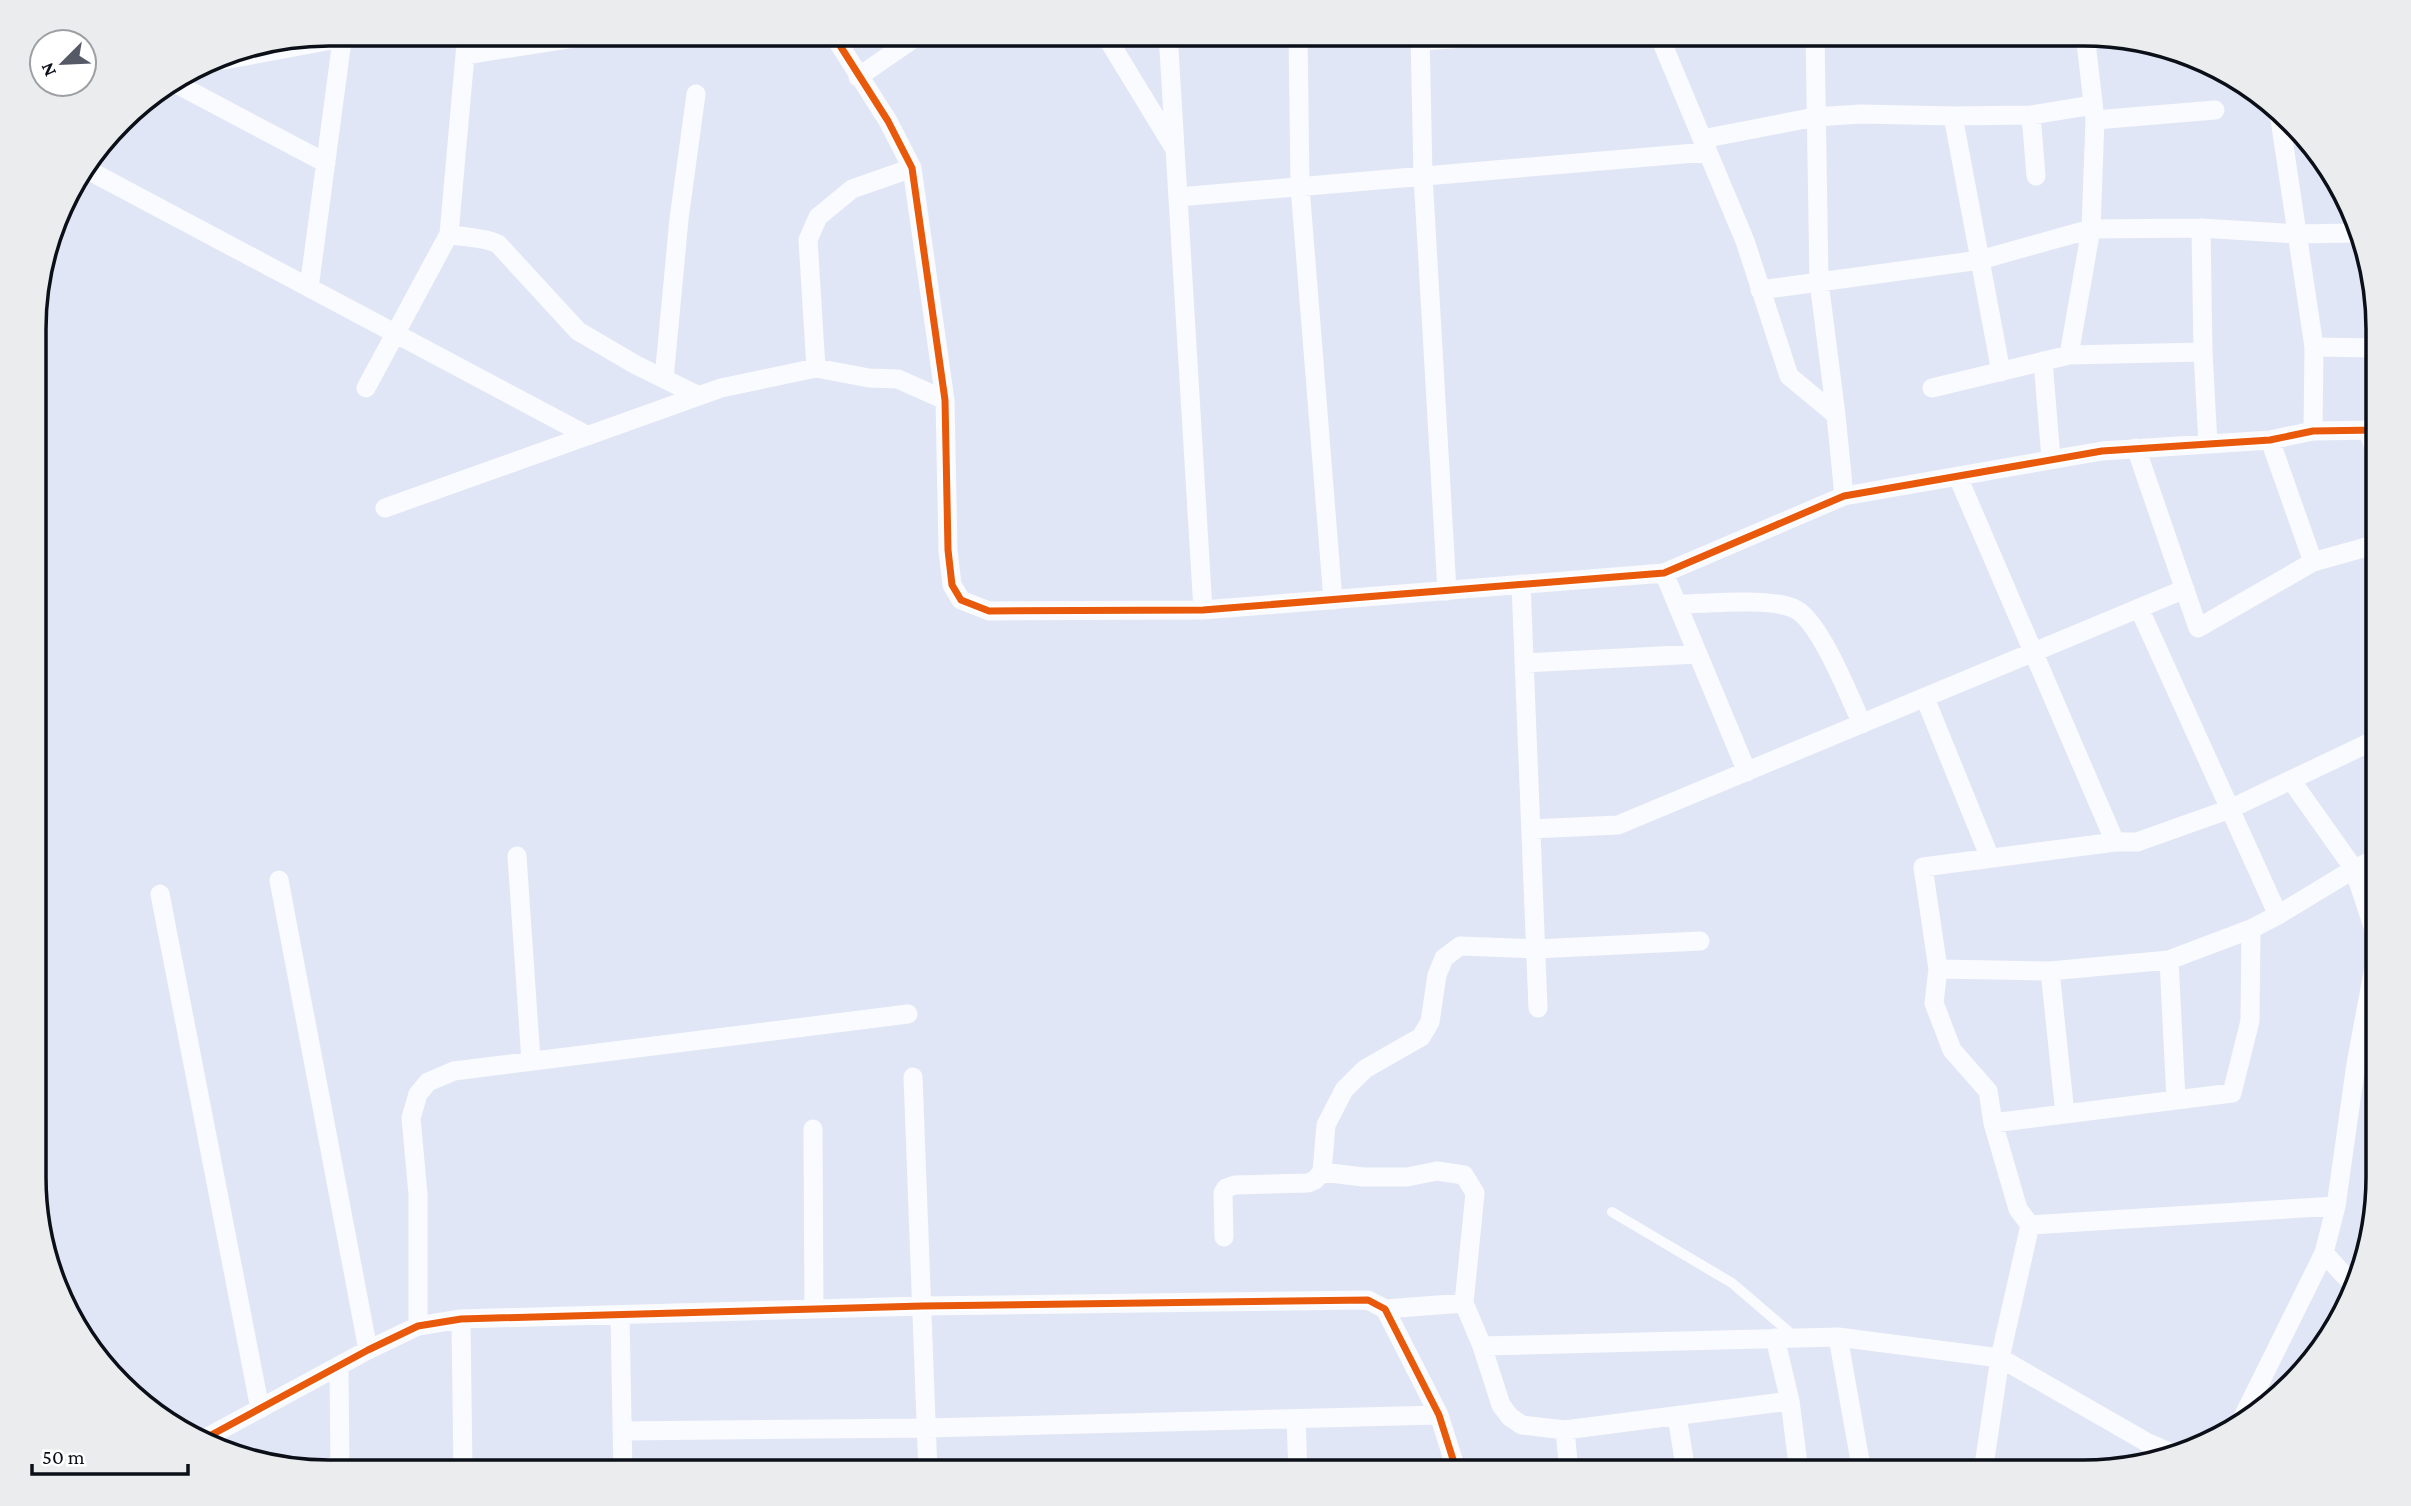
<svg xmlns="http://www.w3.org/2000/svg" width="2411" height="1506" font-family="'Crimson Pro',serif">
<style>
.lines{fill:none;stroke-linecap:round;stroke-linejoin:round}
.service{stroke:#fafbfe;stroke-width:10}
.minor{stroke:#fafbfe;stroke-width:19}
.cycleway-casing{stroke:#fff;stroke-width:11}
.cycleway{stroke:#e8590c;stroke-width:7}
.rim{fill:none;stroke:#0b0f18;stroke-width:3.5}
</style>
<rect width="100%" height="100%" fill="#e1e6f6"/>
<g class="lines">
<path class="service" d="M1612 1212 1732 1283 1795 1337"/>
<path class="minor" d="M832 33 888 121 912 168 945 400 948 550 952 585 961 600 989 611 1203 610 1664 573 1844 496 2102 451 2270 440 2313 431 2377 430
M1104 33 1173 146
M1168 33 1203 610
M1298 33 1300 187 1333 600
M1420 33 1423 176 1447 591
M1658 33 1745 241 1789 376 1836 415 1844 496
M1815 33 1819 282 1836 415
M1420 41 1542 33
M465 55 606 33
M202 64 343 38
M858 77 922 33
M173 82 326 163
M2031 115 2036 176
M1953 116 2001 372
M2280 119 2314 347 2313 431
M2095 120 2215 110
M1702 139 1815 117 1861 114 1953 116 2031 115 2093 105
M86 169 588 436
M1178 197 1707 152
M2201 228 2203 352 2208 444
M449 234C465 238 485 237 498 244L578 331 636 365 699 396
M309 288 343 33
M1760 290 1980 260 2091 229 2201 228 2298 234 2354 233
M2314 347 2377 348
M2069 355 2091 229 2095 120 2085 34
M2043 361 2051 459
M816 368 808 240 818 217 852 189 912 168
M664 379 679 219 696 94
M366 388 449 234 467 33
M1932 388 2069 355 2203 352
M2368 430 2377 456
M2270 440 2313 562
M2136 448 2198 628 2313 562 2377 544
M1958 477 2115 842H2137L2230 809 2377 739
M385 508 721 388 816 368 869 378 898 379 945 400
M1664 573 1747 772
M1521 584 1538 1008
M1677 604C1706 604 1771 597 1795 609 1820 621 1849 696 1862 724
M2139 608 2278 915
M1524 663 1698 654
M1925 698 1990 858
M2291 780 2354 869 2377 939
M1531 829 1618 825 2185 589
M2115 842 1923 867 1938 969 2050 971 2169 960 2251 929 2278 915 2354 869 2377 858
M517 856 531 1061
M279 880 368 1350
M160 894 260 1409
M2169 960 2176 1100
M1938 969 1934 1003 1952 1050 1988 1091 1993 1123 2018 1209 2030 1225 2336 1206
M2050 971 2065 1114
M913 1077 928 1473
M1993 1123 2232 1093 2250 1021 2251 929
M813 1129 814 1309
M1322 1172 1363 1177H1407L1437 1171 1464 1175 1475 1193 1464 1303 1482 1346 1501 1405 1510 1417 1522 1425 1565 1430 1790 1401
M1224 1237 1223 1193 1226 1188 1235 1185 1308 1183 1315 1180 1322 1172 1326 1125 1344 1090 1365 1069 1421 1037 1430 1022 1437 975 1444 958 1460 946 1536 949 1700 941
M2324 1253 2355 1287
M1385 1309 1464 1303
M620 1315 623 1473
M461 1319 463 1473
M418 1326V1194L411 1118 418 1094 428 1082 454 1071 908 1014
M1838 1337 1862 1472
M1775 1338 1790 1401 1799 1472
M1482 1346 1838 1337 2000 1358 2148 1443 2169 1452
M339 1367 340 1473
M1677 1416 1686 1472
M1296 1419 1298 1472
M2239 1425 2324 1253 2336 1206 2356 1064 2377 951
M1565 1430 1569 1472
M622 1431 926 1428 1439 1415
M202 1440 368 1350 418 1326 461 1319 922 1306 1368 1300 1385 1309 1439 1415 1457 1472
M1983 1472 2000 1358 2030 1225"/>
<defs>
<path id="cycleway" d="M832 33 888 121 912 168 945 400 948 550 952 585 961 600 989 611 1203 610 1664 573 1844 496 2102 451 2270 440 2313 431 2377 430
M202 1440 368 1350 418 1326 461 1319 922 1306 1368 1300 1385 1309 1439 1415 1457 1472"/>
</defs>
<use href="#cycleway" class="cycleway-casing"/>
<use href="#cycleway" class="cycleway"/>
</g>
<path d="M0 0H2411V1506H0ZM329 46H2083A283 283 0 0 1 2366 329V1177A283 283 0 0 1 2083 1460H329A283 283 0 0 1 46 1177V329A283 283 0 0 1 329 46Z" fill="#ebeced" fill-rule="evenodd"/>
<path class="rim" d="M329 46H2083A283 283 0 0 1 2366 329V1177A283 283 0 0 1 2083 1460H329A283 283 0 0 1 46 1177V329A283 283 0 0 1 329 46Z"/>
<g transform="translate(63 63) rotate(246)"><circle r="33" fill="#ffffff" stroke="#9d9fa3" stroke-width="2"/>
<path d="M0-5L12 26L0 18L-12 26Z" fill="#565a66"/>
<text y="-10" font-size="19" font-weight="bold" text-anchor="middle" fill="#0b0f18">N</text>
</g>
<path d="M32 1464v10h156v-10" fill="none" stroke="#0b0f18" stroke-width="3.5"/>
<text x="42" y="1464" font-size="21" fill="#0b0f18" stroke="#ffffff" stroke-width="5" paint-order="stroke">50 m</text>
</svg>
